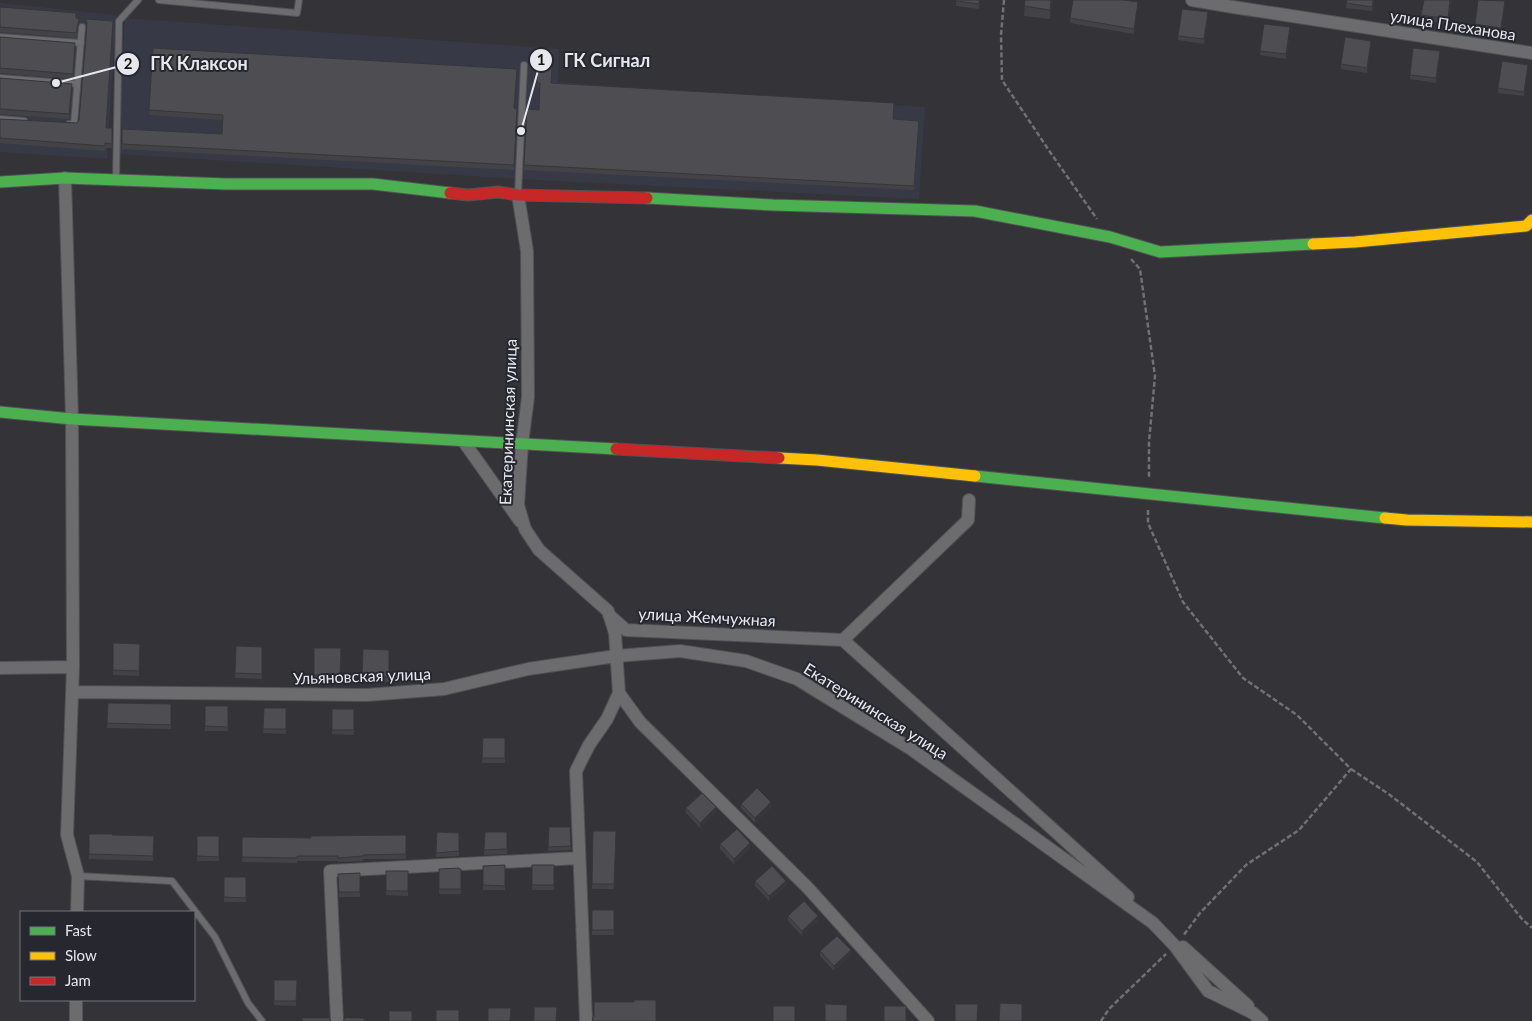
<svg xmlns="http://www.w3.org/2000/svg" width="1532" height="1021" font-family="Lato,sans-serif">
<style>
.built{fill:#383946}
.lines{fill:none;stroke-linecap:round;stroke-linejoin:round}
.lane-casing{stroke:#505155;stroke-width:8}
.street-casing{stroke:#505155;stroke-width:14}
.fast-casing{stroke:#505155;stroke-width:13}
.slow-casing{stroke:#505155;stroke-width:13}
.jam-casing{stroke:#505155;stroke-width:13}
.path{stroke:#707174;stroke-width:2.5;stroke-dasharray:5 2.5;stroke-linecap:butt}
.lane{stroke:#6c6c6f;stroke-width:6}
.street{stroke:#6c6c6f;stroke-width:12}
.fast{stroke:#4caf50;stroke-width:11}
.slow{stroke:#ffc107;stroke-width:11}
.jam{stroke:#c62828;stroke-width:11}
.wall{fill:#434347}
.shaded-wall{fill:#373739}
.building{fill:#4e4e52;stroke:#373739}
.labels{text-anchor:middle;stroke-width:4;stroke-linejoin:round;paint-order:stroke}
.street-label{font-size:16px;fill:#e7e8ee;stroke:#27272f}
.leader{fill:none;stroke:#e7e8ee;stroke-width:2}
.callout-dot{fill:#e7e8ee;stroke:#27272f;stroke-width:2}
.mark-label{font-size:15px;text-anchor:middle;font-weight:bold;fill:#111}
.callout-label{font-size:18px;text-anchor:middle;font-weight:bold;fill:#e7e8ee;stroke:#27272f;stroke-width:4;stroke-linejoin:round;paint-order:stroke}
</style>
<rect width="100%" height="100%" fill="#333338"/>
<path class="built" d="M0 3 116 15 107 159 0 152Z
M125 18 559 49 558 82 925 107 919 199 535 180 117 154Z"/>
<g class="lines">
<defs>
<path id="lane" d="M159 0 297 13 299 0
M0 37 81 43
M0 78 77 84
M0 119 24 121
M69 124H74L82 27
M116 179 119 21 138 0
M518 194 524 65
M78 876 172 881 215 937 248 1003 262 1021"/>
<path id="street" d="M1192 0 1233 7 1532 53
M65 178 72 419 73 667 67 835 78 876 77 912
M518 195 527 251 528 397 522 444 518 505 525 529 539 550 608 611 615 633 619 693 607 719 589 745 576 771 586 1021
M464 442 520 521
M609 615 626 630 843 640 968 520 969 500
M843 640 1128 897
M0 668 73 667
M72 692 367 695 444 689 528 669 616 656 680 651 746 661 797 679 911 749 1153 923 1175 946 1208 991 1253 1013 1262 1021
M619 693 640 722 808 888 928 1021
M1183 947 1248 1006
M76 1021V1000
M337 1021 330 871 579 858"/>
<path id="fast" d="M0 182 65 178 226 184H373L450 193
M647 198 773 205 975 211 1110 237 1160 252 1313 244
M0 412 72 419 616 449
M975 476 1385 518"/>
<path id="slow" d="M1313 244 1355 242 1526 226 1532 220
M779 458 817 460 975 476
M1385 518 1407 520 1532 522"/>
<path id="jam" d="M450 193 468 195 498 192 518 195 647 198
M616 449 779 458"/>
</defs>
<use href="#lane" class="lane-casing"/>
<use href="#street" class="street-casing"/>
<use href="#fast" class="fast-casing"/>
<use href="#slow" class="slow-casing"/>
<use href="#jam" class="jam-casing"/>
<path class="path" d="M1004 0 1001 35 1002 80 1050 152 1097 219
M1131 259 1140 269 1155 376 1149 442V479
M1148 510V523L1183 602 1243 678 1297 715 1351 769 1299 830 1246 865 1200 913 1183 936
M1351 769 1390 795 1477 862 1522 919 1532 928
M1101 1021 1109 1009 1166 954"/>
<use href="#lane" class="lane"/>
<use href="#street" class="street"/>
<use href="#fast" class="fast"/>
<use href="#slow" class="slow"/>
<use href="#jam" class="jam"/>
</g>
<path class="wall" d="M956 0H980L979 9 956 6Z
M1025 0H1053L1050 19 1024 16Z
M1347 0H1374L1372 11 1346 8Z
M1451 0 1448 24 1421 20V15Z
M1505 5 1501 32 1475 29V24Z
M0 7 76 19 79 23 76 38 0 32Z
M1138 7 1134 34 1070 23V18Z
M1208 17 1204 44 1178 40V36Z
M86 19 113 21 106 128H112V148H105V151L0 143V119L77 123 79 120 87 27Z
M1290 32 1286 59 1260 55V51Z
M0 37 75 48 73 79 0 73Z
M1371 46 1367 73 1341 69V64Z
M1440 56 1436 83 1410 79V75Z
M1528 69 1524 96 1498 93V88Z
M0 78 72 89 69 119 0 114Z
M537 83H552L893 119 919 121 914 190 524 170 527 109 539 110 540 88H537Z
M514 109V170L122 149V129L222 134 223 120 149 115V110Z
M113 643 140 644 139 676 113 675Z
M236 646 262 647V679L235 678Z
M314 648H341L340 680H314Z
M363 649 389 650V682L362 681Z
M108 703 171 704V729L107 728Z
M205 706H228V731H205Z
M264 708H286V734L263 733Z
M332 709H354V735L332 734Z
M483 738H505V763H482Z
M741 804 771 807 755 823 741 808Z
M686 808 716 812 700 828 686 813Z
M570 827 571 850 548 851V847Z
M593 831H616L614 889H592Z
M437 832 459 833V856L436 857Z
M485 832H507V854L484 855Z
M89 834 112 835 154 836 153 861 89 859Z
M406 835V859H363V861L338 862V861H297V863L242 862V837L311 838Z
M197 836H219V861H197Z
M720 844 750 848 734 864 720 849Z
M505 865V890H483V866Z
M532 865H554V890H532Z
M439 869H461V894H439Z
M386 871H408V896L386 895Z
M360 873V897H339L338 874Z
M224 877H246V902H224Z
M755 881 786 886 769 901 755 886Z
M592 910H614V935H592Z
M788 916 818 921 802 936 788 921Z
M820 951 851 955 834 971 820 956Z
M274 980H297L296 1006 274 1005Z
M656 1000V1021H592L634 1002Z"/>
<path class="shaded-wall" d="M1051 0H1053L1050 19V10Z
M1505 1V5L1501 32V28Z
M1138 2V7L1134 34V29Z
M1208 12V17L1204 44V39Z
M1290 27V32L1286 59V54Z
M1371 41V46L1367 73V68Z
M1440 51V56L1436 83V78Z
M1528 65V69L1524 96V92Z
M771 802V807L755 823V818Z
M716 807V812L700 828V823Z
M750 843V848L734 864V859Z
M786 881V886L769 901V896Z
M818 916V921L802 936V931Z
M851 950V955L834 971V966Z"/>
<path class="building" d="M956 0H979V4L956 1Z
M1025 0H1051L1050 10 1024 6Z
M1073 0H1123L1138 2 1134 29 1070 18Z
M1347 0H1373L1372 7 1346 3Z
M1424 0H1450L1448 19 1421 15Z
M1478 0 1505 1 1501 28 1475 24Z
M0 7 76 13V18L79 19 76 33 0 27Z
M1182 9 1208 12 1204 39 1178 36Z
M86 19 113 21 106 128H112V144L105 143V146L0 138V119L77 123 79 120 86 38 87 23Z
M1264 24 1290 27 1286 54 1260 51Z
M0 37 75 43 73 74 0 68Z
M1345 37 1371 41 1367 68 1341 64Z
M153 48 517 69 514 108 517 109 514 165 122 144V129L222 134 223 115 149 110Z
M1413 48 1440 51 1436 78 1410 75Z
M539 50 553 51 551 83 894 103 893 119 919 121 914 186 524 165 527 109 539 110 540 83H537Z
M1502 61 1528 65 1524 92 1498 88Z
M0 78 72 84 69 114 0 109Z
M113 643 140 644 139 671 113 670Z
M236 646 262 647V674L235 673Z
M314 648H341L340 676 314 675Z
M363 649 389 650V677L362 676Z
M108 703 171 704V725L107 723Z
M205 706H228V727L205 726Z
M264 708H286V729H263Z
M332 709H354V730H332Z
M483 738H505V758H482Z
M757 788 771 802 755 818 741 804Z
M702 793 716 807 700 823 686 808Z
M549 827H570L571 846 548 847Z
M737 829 750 843 734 859 720 844Z
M593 831H616L614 884H592Z
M437 832 459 833V851L436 853Z
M485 832H507V849L484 850Z
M89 834H112V835L154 836 153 856 89 854Z
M406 835V854L363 855V856L338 858V856H297V858L242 857V837L311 838V836Z
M197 836H219V857L197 856Z
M505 865V886L483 885V866Z
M532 865H554V885H532Z
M772 866 786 881 769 896 755 881Z
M459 868V869H461V889H439V869Z
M386 871H408V891H386Z
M360 873V892H339L338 874Z
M224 877H246V898L224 897Z
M804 901 818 916 802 931 788 916Z
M592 910H614V930H592Z
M837 936 851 950 834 966 820 951Z
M274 980H297L296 1001H274Z
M634 1000H656V1021H592L594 1016V1002H634Z
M1000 1003 1022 1004V1021H999Z
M825 1004 847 1005V1021H825Z
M955 1004H978L977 1021H955Z
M773 1006H795V1021H773Z
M884 1006H906V1021H884Z
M534 1007H557L556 1021H534Z
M488 1008H511L510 1021H488Z
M436 1010H459V1021H436Z
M389 1011H412V1021H389Z
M302 1018H329L331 1021H302Z
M345 1018H364V1021H343Z"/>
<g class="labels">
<g class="street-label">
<text transform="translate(1453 25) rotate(9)" y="6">улица Плеханова</text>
<text transform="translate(508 422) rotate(-88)" y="6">Екатерининская улица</text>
<text transform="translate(707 617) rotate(3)" y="6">улица Жемчужная</text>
<text transform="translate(362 676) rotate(-2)" y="6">Ульяновская улица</text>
<text transform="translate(876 711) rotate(32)" y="6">Екатерининская улица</text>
</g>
</g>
<path class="leader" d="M521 131L541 60M56 83L128 64"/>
<g class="callout-dot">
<circle cx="521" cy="131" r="5"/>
<circle cx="56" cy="83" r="5"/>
<circle cx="541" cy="60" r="12"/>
<circle cx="128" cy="64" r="12"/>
</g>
<g class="mark-label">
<text x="541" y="65">1</text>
<text x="128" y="69">2</text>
</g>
<g class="callout-label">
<text x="607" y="67">ГК Сигнал</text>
<text x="199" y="70">ГК Клаксон</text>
</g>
<rect x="20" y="911" width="175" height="90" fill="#27272f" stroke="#74747b"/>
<rect x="30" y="927" width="25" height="8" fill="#4caf50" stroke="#74747b"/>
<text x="65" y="936" font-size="15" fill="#e7e8ee">Fast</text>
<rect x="30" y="952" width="25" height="8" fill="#ffc107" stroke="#74747b"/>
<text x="65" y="961" font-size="15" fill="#e7e8ee">Slow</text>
<rect x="30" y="977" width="25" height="8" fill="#c62828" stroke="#74747b"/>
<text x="65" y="986" font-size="15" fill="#e7e8ee">Jam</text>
</svg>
